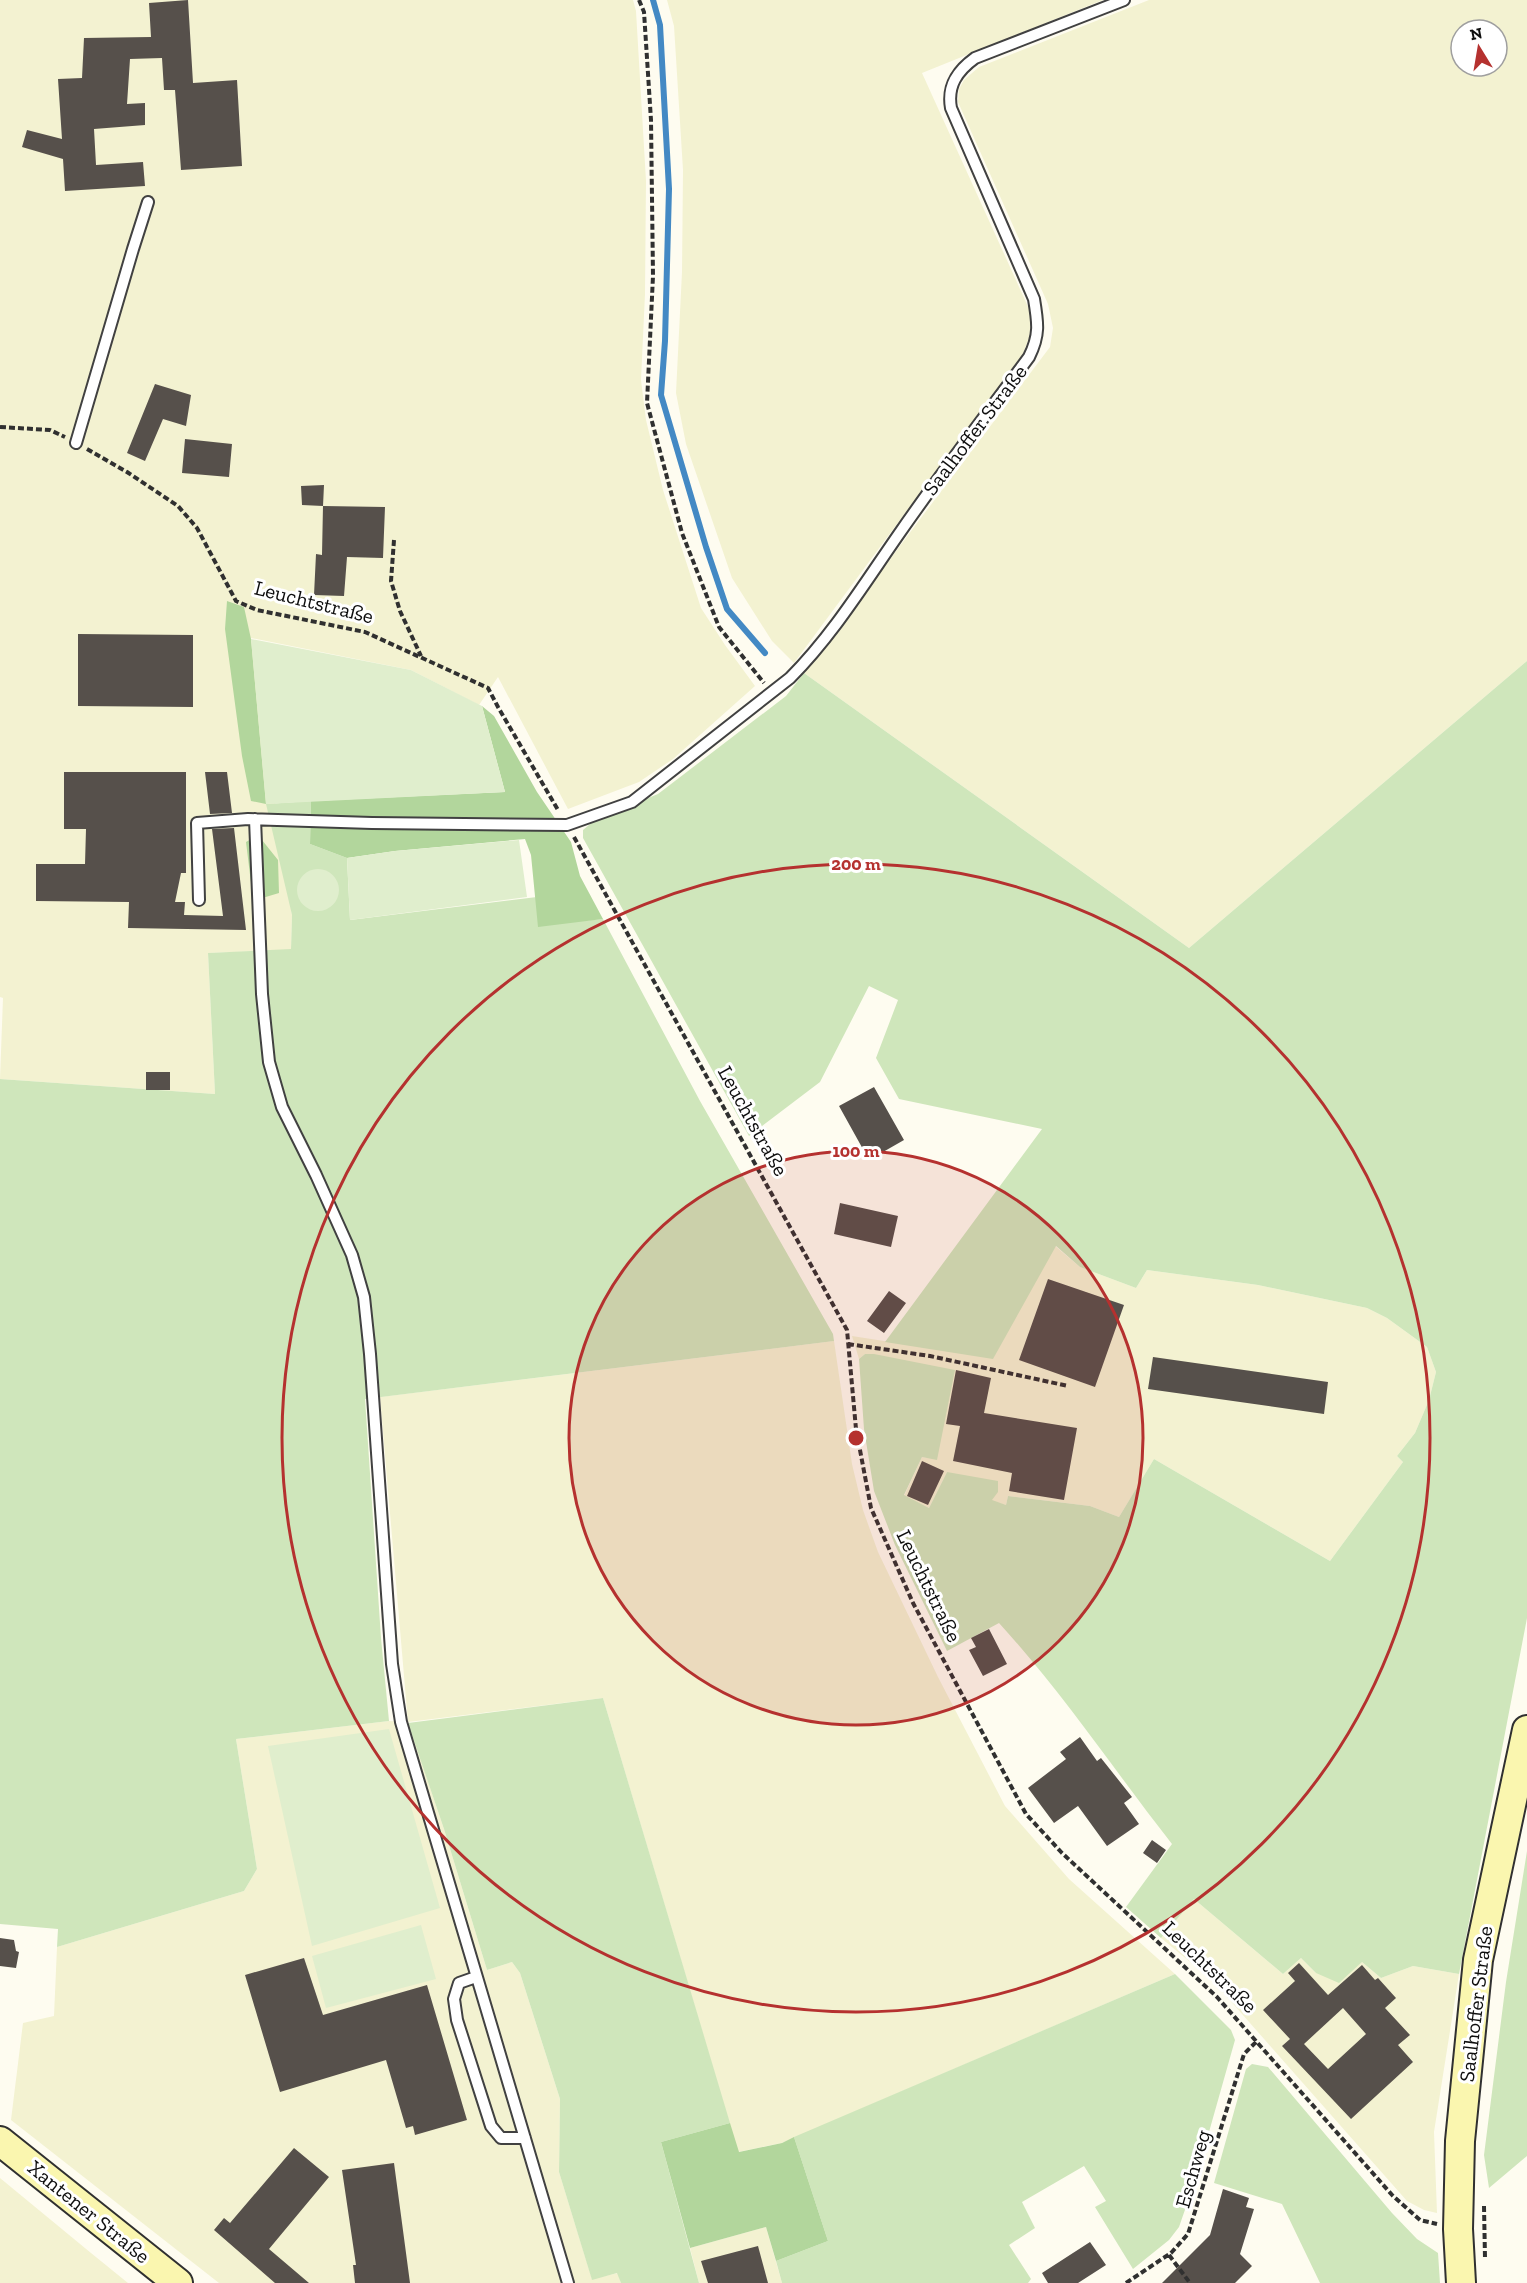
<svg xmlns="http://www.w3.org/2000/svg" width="1527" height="2283" font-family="'Zilla Slab',serif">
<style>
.farmland{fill:#f3f2d1;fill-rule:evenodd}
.green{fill:#cfe6bb}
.forest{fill:#b2d69c}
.pitch{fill:#e0eecd}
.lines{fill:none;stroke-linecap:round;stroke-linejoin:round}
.stream{stroke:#4389c4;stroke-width:6}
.building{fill:#56504b;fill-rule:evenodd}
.lane-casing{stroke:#414141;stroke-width:14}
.secondary-casing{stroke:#303030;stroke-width:32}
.path{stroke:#303030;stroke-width:4;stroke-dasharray:6 3;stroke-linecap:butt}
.lane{stroke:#fff;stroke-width:10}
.secondary{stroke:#faf6af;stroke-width:28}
.ring{fill:none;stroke:#b5312f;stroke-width:3}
.labels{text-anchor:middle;stroke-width:6;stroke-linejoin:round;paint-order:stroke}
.street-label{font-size:21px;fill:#0e0e0e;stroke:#fff}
.centre{fill:#b5312f;stroke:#fff;stroke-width:3}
.ring-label{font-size:18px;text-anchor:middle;font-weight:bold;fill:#b5312f;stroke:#fff;stroke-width:6;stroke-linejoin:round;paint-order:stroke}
</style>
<rect width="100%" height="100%" fill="#fefcf0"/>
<path class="farmland" d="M0 0H633L636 11 646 181 645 294 641 380 646 420 663 490 701 608 725 645 755 686 673 759 639 782 568 809 498 677 479 705 411 670 251 638 292 915 291 950 208 953 215 1094 0 1079 3 998 0 997Z
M667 0H1103L922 73 1030 311 1032 323 1029 338 1023 354 794 663 772 641 732 578 686 444 676 393 682 272 683 170 674 26Z
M1149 0H1527V661L1189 948 804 673 1050 347 1053 328 1048 304 958 102 959 89 964 80 979 67ZM1461 30H1497V66H1461Z
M1055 1246 1080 1267 1136 1288 1147 1270 1258 1285 1367 1308 1387 1318 1427 1347 1436 1372 1429 1400 1415 1433 1397 1456 1403 1462 1330 1561 1154 1459 1119 1517 1090 1506 1008 1496 1006 1505 991 1501 947 1472 929 1508 904 1496 922 1457 937 1459 865 1354 859 1359 852 1336 993 1358Z
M834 1341 852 1464 863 1510 878 1552 938 1677 1005 1806 1069 1879 1175 1974 782 2143 738 2152 603 1698 408 1722 444 1829 487 1970 512 1962 520 1973 560 2099 559 2172 592 2279 618 2273 621 2283H219L11 2120 23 2023 54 2016 57 1947 244 1891 257 1869 236 1739 389 1721 408 1722 380 1397Z
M1194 1899 1283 1974 1301 1958 1316 1973 1362 1962 1381 1978 1413 1966 1459 1974 1434 2132 1437 2213 1424 2210 1407 2201 1212 1980 1161 1938Z
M0 2178 91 2253 128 2283H0Z
M766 2227 782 2283H699L690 2248Z"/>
<path class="green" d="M1527 661V1618L1459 1974 1413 1966 1381 1978 1362 1962 1339 1983 1316 1973 1301 1958 1283 1974 1194 1899 1161 1938 1126 1907 1172 1844C1114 1770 1062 1692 999 1623L947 1651 895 1545 874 1491 864 1429 859 1359 865 1354H874L955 1370 937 1460 922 1457 904 1495 929 1508 947 1472 998 1481V1492L992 1500 1006 1505 1008 1496 1090 1506 1119 1517 1154 1459 1330 1561 1403 1462 1397 1456 1415 1433 1429 1400 1436 1372 1427 1347 1387 1318 1367 1308 1258 1285 1147 1270 1136 1288 1080 1267 1056 1246 993 1359 885 1342 1042 1129 899 1099 876 1058 898 1000 869 986 820 1082 749 1136 583 838V830L596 819 658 794 786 696 804 673 1189 948Z
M311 801 310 844 347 858 350 920 537 897 536 904 579 921 603 919 700 1101 833 1334 834 1341 365 1399 381 1638 389 1721 236 1739 257 1869 244 1891 57 1947 58 1929 0 1924V1079L215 1094 208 953 291 949 292 915 266 804Z
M603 1698 730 2123 661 2142 699 2283H621L617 2273 592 2280 559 2172 560 2099 520 1973 512 1962 487 1970 444 1829 408 1723Z
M1527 1851V2156L1489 2188 1484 2155 1506 1982Z
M1175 1974 1231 2030 1235 2040 1196 2178 1179 2227 1169 2240 1133 2269 1095 2207 1106 2201 1084 2166 1022 2202 1035 2228 1009 2245 1031 2279 1028 2283H782L776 2261 828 2241 794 2137Z
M1252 2064 1268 2067 1392 2213 1417 2239 1438 2253 1440 2283H1320L1282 2204 1214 2183 1246 2069Z"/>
<path class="forest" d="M227 601 244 607 251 639 266 804 251 801 242 756 225 629Z
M482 706 494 716 537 792 571 842 580 876 603 919 538 927 531 855 525 839 395 851 347 858 310 844 311 801 505 792Z
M258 835 278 860 279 893 259 899 252 891 246 842Z
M730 2123 739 2152 782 2143 794 2137 828 2241 776 2261 766 2227 690 2248 661 2142Z"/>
<path class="pitch" d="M251 639 411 670 482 706 505 792 266 804Z
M519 840 527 897 350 920 347 858 395 851Z
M297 890a21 21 0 1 1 42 0a21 21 0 1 1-42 0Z
M389 1729 440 1908 312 1946 268 1746Z
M421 1925 436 1979 326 2008 312 1956Z"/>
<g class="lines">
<path class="stream" d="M653 0 660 25 669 189 665 341 661 395 706 547 727 609 765 653"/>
</g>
<path class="building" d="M188 0 193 83 237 80 242 166 181 170 175 90H164L162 58 130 59 127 104 145 103V125L94 129 96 165 143 162 145 186 65 191 63 159 22 147 27 130 62 139 58 79 82 78 84 38 151 37 149 3Z
M155 384 191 395 186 426 163 419 145 461 127 453Z
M185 439 232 444 229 477 182 473Z
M324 485 323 506 302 505 301 486Z
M323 506 385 507 383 558 347 557 344 596 314 595 316 554 322 555Z
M78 634 193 635V707L78 706Z
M64 772H186V873H181L175 902H185L184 915 223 916 212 829 234 828 246 930 128 928 129 902 36 901V864H85L86 829H64Z
M205 772H227L232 813 210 814Z
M146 1072H170V1090H146Z
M874 1087 904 1140 869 1160 839 1106Z
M840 1203 898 1216 891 1247 834 1234Z
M1048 1279 1124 1305 1095 1387 1019 1360Z
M889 1291 906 1303 884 1333 867 1321Z
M1153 1357 1328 1382 1324 1414 1148 1389Z
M956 1370 991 1378 984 1413 1077 1428 1064 1500 1009 1491 1012 1473 953 1461 960 1426 946 1424Z
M922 1461 944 1471 928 1505 907 1496Z
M989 1629 1007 1664 983 1676 969 1650 976 1647 971 1638Z
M1080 1737 1097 1761 1101 1758 1132 1797 1124 1803 1139 1824 1107 1846 1078 1806 1054 1823 1028 1788 1066 1759 1060 1752Z
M1152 1840 1166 1850 1157 1863 1143 1853Z
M0 1938 14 1940 16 1951 19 1952 16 1968 0 1966Z
M304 1958 323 2015 427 1985 467 2120 415 2135 413 2126 406 2128 386 2060 280 2092 245 1975Z
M1299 1963 1328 1995 1362 1965 1375 1980 1378 1978 1396 1998 1385 2008 1410 2035 1398 2045 1413 2062 1351 2119 1282 2046 1290 2039 1263 2010 1295 1981 1288 1973ZM1343 2008 1366 2034 1328 2069 1304 2044Z
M294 2148 329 2177 269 2249 309 2283H275L214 2230 224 2218 230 2223Z
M394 2163 410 2283H355L353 2265H356L342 2170Z
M1223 2189 1249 2198 1246 2207 1254 2209 1240 2254 1252 2266 1235 2283H1162L1210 2235Z
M1090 2242 1106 2265 1078 2283H1048L1042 2273Z
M758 2246 768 2283H708L701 2261Z"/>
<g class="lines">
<defs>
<path id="lane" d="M76 443 133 249 148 202
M255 819 262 994 269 1062 282 1107 316 1175 352 1255 364 1297 370 1354 392 1664 401 1722 568 2283
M199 900 197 823 248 819 372 823 567 825 632 802 790 678C833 635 866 581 901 531 942 472 986 415 1029 357 1040 335 1038 323 1034 299L951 108C947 86 957 71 975 58L1124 0
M476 1977 459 1983 454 1999 457 2020 491 2126 501 2138H525"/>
<path id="secondary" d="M0 2141 178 2283
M1461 2283 1458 2229 1460 2141 1478 1960 1527 1730"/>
</defs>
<use href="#lane" class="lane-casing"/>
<use href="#secondary" class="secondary-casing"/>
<path class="path" d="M639 0 644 12 651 120 653 276 647 403 682 533 719 627 764 683
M0 427 50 430 65 437
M87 449 127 472 178 506 197 528 236 601 257 610 365 632 488 688 498 707 558 810
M394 540 391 581 400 611 421 656
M574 837 847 1330 856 1429 871 1508 913 1603 1026 1814 1062 1853 1217 1997 1393 2196 1420 2220 1437 2224
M848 1344 930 1356 1068 1386
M1484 2206 1485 2258
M1169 2255 1190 2283
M1126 2283 1171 2253 1188 2234 1244 2054 1257 2041"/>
<use href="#lane" class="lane"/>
<use href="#secondary" class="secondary"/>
</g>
<circle cx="856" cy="1438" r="287" fill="#b5312f" fill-opacity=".12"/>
<g class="ring">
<circle cx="856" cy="1438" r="287"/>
<circle cx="856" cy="1438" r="574"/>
</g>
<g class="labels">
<g class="street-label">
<text transform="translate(975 430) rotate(-53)" y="7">Saalhoffer Straße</text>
<text transform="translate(314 602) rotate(14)" y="7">Leuchtstraße</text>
<text transform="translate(753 1121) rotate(61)" y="7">Leuchtstraße</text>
<text transform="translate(929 1586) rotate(64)" y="7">Leuchtstraße</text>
<text transform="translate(1210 1967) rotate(44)" y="7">Leuchtstraße</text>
<text transform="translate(1476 2004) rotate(-83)" y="7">Saalhoffer Straße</text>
<text transform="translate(1193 2169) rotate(-74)" y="7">Eschweg</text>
<text transform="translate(89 2212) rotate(39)" y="7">Xantener Straße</text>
</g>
</g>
<circle cx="856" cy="1438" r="9" class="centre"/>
<g class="ring-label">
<text x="856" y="870">200 m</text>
<text x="856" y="1157">100 m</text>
</g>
<g transform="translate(1479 48) rotate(349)"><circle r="28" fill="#ffffff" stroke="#9f9f9f" stroke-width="1.5"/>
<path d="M0-4.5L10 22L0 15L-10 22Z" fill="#b5312f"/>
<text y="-9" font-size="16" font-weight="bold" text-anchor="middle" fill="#0e0e0e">N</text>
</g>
</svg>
